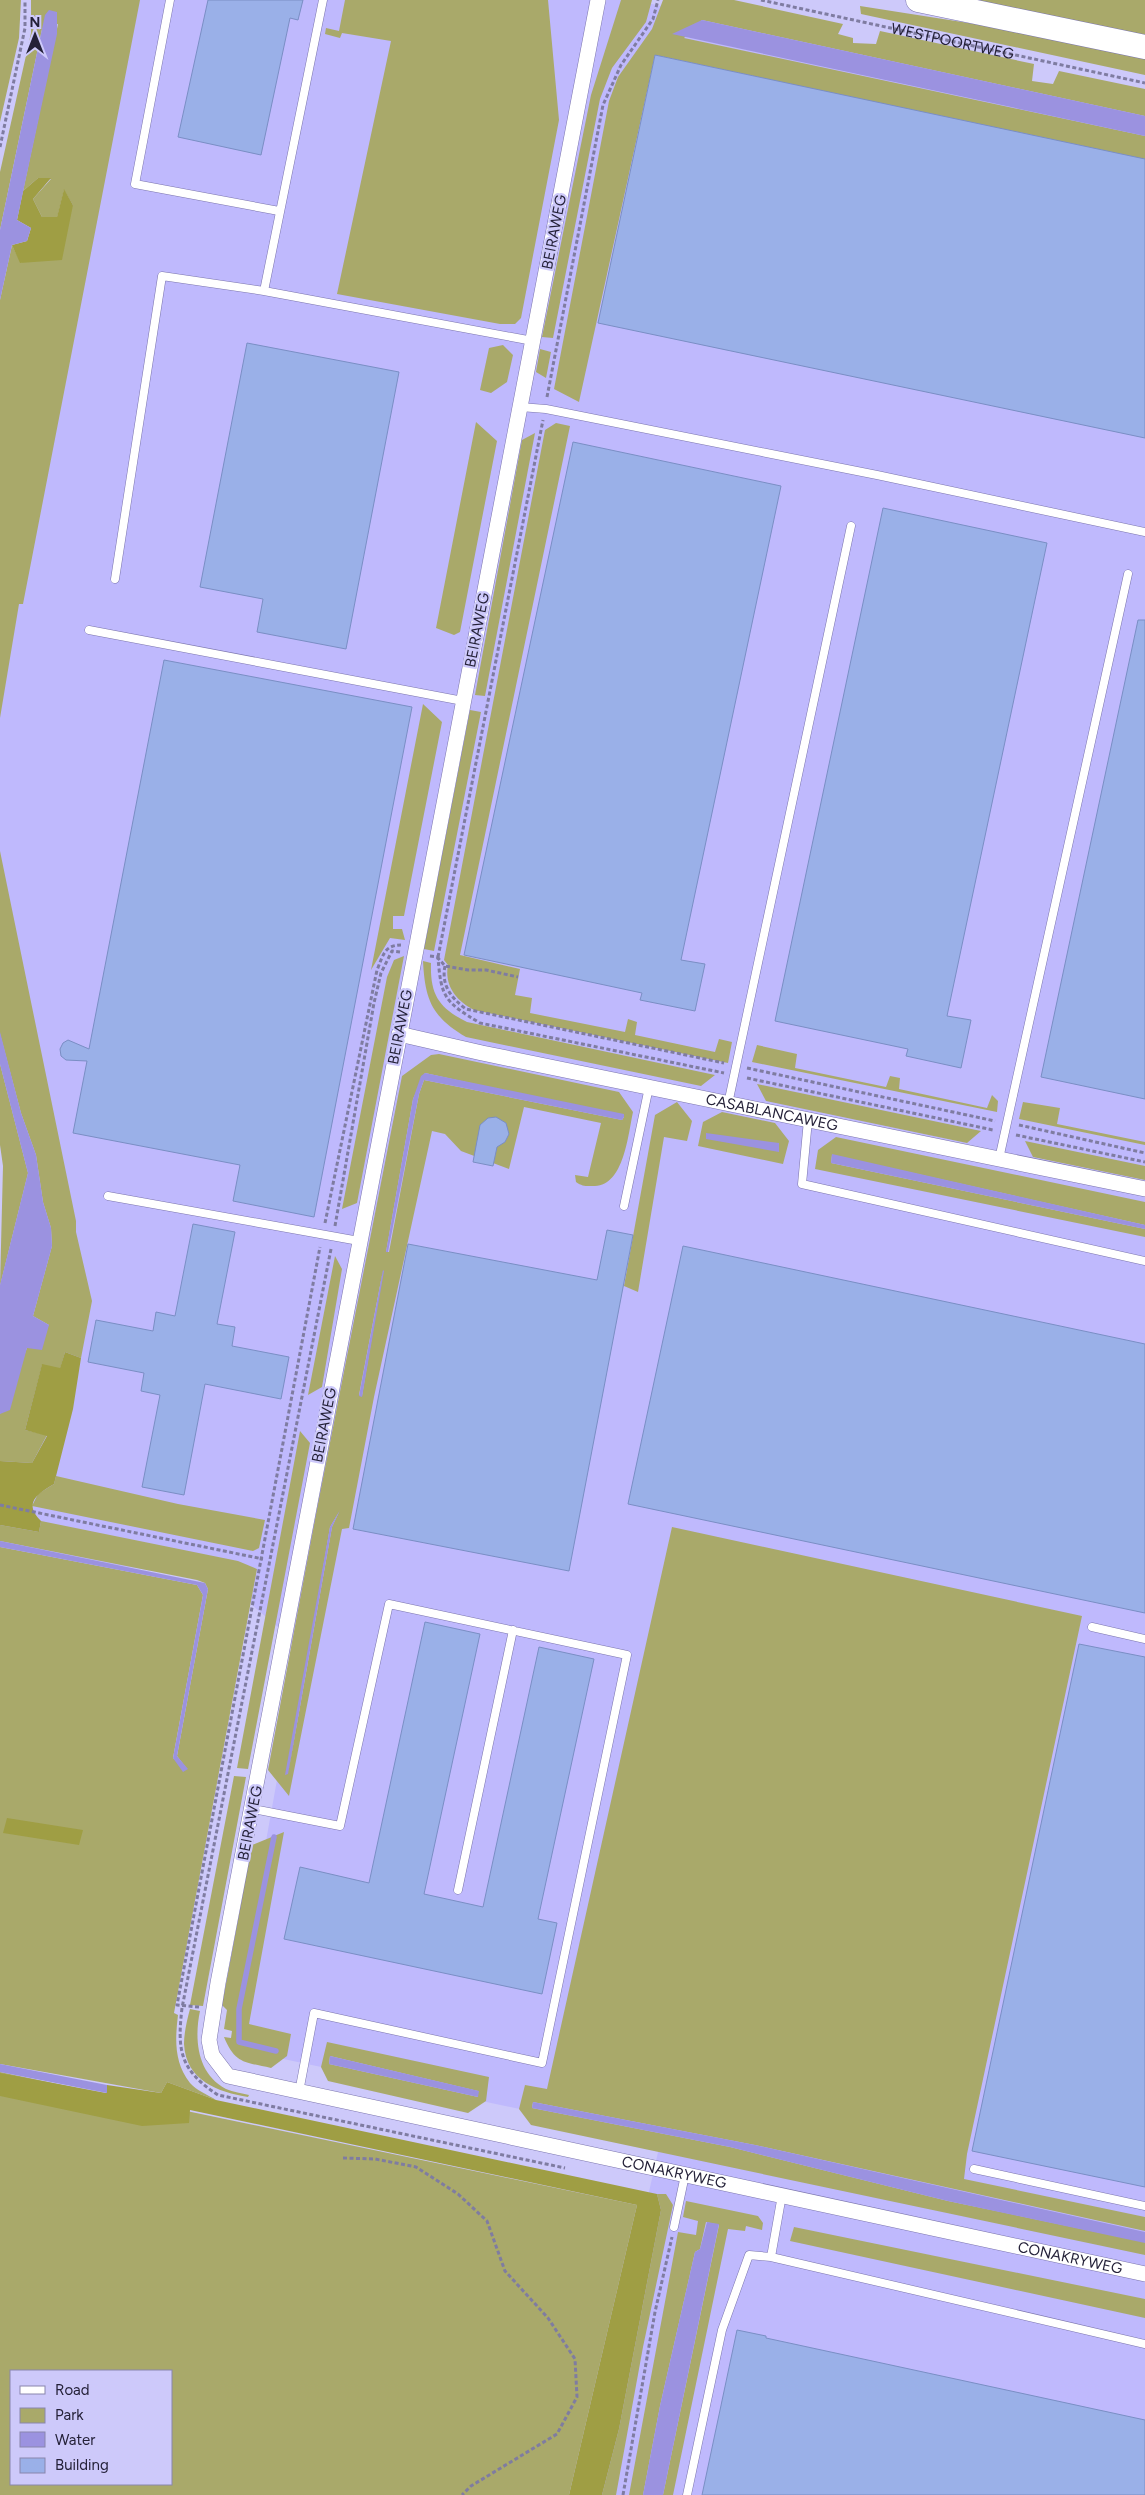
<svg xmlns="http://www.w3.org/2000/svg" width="1145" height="2495" font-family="Figtree,sans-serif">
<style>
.built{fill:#bfb9fd}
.green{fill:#a9a96a;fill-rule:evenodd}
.forest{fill:#9f9e44}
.water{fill:#9b92e0}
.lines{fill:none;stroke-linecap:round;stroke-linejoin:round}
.stream{stroke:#9b92e0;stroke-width:5.5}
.building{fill:#9ab0e8;stroke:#7a8ec4}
.service-casing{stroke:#7b75ad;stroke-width:9}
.minor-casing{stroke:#7b75ad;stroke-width:16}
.primary-casing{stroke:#7b75ad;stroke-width:25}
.path{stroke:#7f7ca1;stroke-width:3;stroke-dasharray:4 2.5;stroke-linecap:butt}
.service{stroke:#fff;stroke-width:8}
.minor{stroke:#fff;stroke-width:15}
.primary{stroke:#fff;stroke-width:24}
.labels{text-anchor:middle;stroke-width:4.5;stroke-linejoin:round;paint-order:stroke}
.street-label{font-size:15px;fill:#242138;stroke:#cdc9fa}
</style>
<rect width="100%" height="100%" fill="#cdc9fa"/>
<path class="built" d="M111 0H634L1145 113V2495H580L661 2139 241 2050 232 2031 299 1657 285 1633 225 1582 0 1547V1362L29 1278 0 1085V524Z"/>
<path class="green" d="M0 0H21L19 38 0 122Z
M31 0H140L23 604H19L0 718V300L12 245 21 263 73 205 64 190 57 218 42 217 33 199 51 179 38 178 23 191 58 24 42 29 0 230V172L31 33Z
M345 0H548L559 120 521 318 515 324H500L337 294 391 41 342 33 340 38 325 34 326 28 339 31Z
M621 0H652L646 22 612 68 600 99 553 338 542 337 591 95Z
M663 0H734L843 24 838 34 853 38V43L876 44 880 31 1034 64 1032 81 1053 84 1059 71 1145 89V116L702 20 684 38 1145 136V160L655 55 579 402 554 389 609 101 618 77 652 29Z
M966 0H1145V38Z
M860 6 994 27 1145 59V75L861 14Z
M503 345 513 355 507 382 491 393 480 390 489 348Z
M540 349 551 352 546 378 536 372Z
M476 422 497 441 460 632 454 635 436 628Z
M556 423 570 426 460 955 520 969 515 995 532 998 530 1013 625 1032 628 1019 637 1022 635 1035 715 1052 719 1039 732 1042 728 1063 474 1010C456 1001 444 985 448 965L444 960 545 430Z
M535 433 485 696 475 695 522 440Z
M423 704 442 722 404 916H393V929H402L405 940 390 938 371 970Z
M470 710 481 712 434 951 424 949Z
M0 851 76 1221V1232L92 1301 81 1358 65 1352 60 1369 42 1365 25 1430 47 1435 32 1463 0 1461V1414L27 1348 49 1325 33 1316 52 1246 51 1228 43 1202 36 1155 21 1113 0 1034Z
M404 956 357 1203 342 1209 387 977 394 960Z
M423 961 431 963C430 995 439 1008 467 1022L715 1075 701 1086 466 1037C432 1017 425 1000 423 961Z
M757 1045 797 1054 795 1068 886 1087 890 1076 900 1078 899 1089 987 1108 992 1095 998 1101 997 1112 752 1062Z
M439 1054 619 1092 633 1112C628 1135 624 1185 595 1186 587 1186 583 1187 576 1182L575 1175 588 1177 601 1123 524 1107 509 1169 461 1151 445 1134 432 1131 374 1397 349 1528 342 1529 289 1796 268 1770 317 1509 402 1076 431 1055ZM425 1073 624 1117 622 1120 424 1080 419 1094 389 1252H386L413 1099ZM383 1270 362 1396 359 1395ZM339 1512 332 1527 288 1774 330 1527Z
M0 1064 28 1173 0 1286 3 1166 0 1145Z
M757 1084 981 1131 967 1143 766 1101Z
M677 1102 692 1121 687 1141 664 1137 638 1292 624 1286 655 1115Z
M1023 1102 1060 1108 1057 1124 1145 1142V1145L1019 1119Z
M722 1112 775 1123 789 1141 783 1164 698 1146 703 1122Z
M836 1137 1145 1202V1225L832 1155 831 1163 1145 1229V1237L815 1169 818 1150Z
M1025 1141 1145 1166V1180L1033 1157Z
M335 1256 342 1269 322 1387 308 1395Z
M300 1431 310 1443 248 1769 237 1768Z
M56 1476 178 1504 265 1520 259 1548 253 1551 32 1506 38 1494 54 1484Z
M41 1521 238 1561 257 1569 174 2013 178 2015C175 2039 174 2063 190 2083 196 2090 208 2095 216 2100L167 2082 161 2093 0 2064V1547L197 1585 203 1595 173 1758 187 1769 177 1756 208 1589 205 1583 197 1580 0 1541V1525L39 1532Z
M672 1527 1082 1616 967 2154 964 2179 1145 2217V2231L755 2145 533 2102 532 2108 730 2147 948 2201 1145 2242V2255L531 2125 519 2109 525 2085 547 2089Z
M234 1776 246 1777 203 2006 190 2005Z
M284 1832 249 2024 291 2034 287 2056 271 2068C245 2062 235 2064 224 2037L231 2038 232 2031 224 2029 227 2010 222 2005 252 1845Z
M190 2009 200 2011C194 2039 197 2074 226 2089 233 2092 242 2093 249 2095L248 2097C218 2092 186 2081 184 2044 184 2033 187 2020 190 2009Z
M327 2042 489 2077 486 2101 468 2113 328 2081 321 2067ZM330 2056 478 2091V2097L329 2064Z
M0 2072 637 2205 569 2495H0ZM11 2371H171V2484H11Z
M657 2194H666L673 2205 643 2347 616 2495H602L619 2429 661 2210Z
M686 2201 758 2216 763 2223 762 2230 746 2226 745 2231 728 2229 673 2495H663L719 2225 706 2222 700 2249 695 2252 660 2406 643 2495H629L678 2232 696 2235 698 2221 683 2217Z
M794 2227 1145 2299V2318L790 2241Z"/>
<path class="forest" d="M38 178H51L33 199 42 217H57L64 189 73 205 62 260 20 263 12 245 27 241 31 228 17 220 23 191Z
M65 1352 81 1358 73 1409 54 1484C37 1494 23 1503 41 1521L39 1532 0 1525V1461L32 1463 47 1436 25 1430 42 1364 60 1368Z
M7 1818 83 1830 79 1845 3 1833Z
M0 2073 106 2093 107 2085 161 2093 167 2082 216 2100 657 2194 661 2210 619 2429 602 2495H569L637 2205 190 2110 189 2123 142 2126 0 2096Z"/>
<path class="water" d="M49 10 57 12V34L17 220 31 228 27 241 12 245 0 300V230L42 29 45 15Z
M702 20 1145 116V136L672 34Z
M0 1032 21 1113 36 1155 43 1202 51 1228 52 1246 33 1316 49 1325 42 1350 27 1348 10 1410 0 1414V1285L28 1173 0 1064Z
M425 1073 624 1114V1117L622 1120 424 1080 419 1094 388 1252H386L413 1099 421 1076Z
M706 1133 779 1143V1152L706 1139Z
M832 1154 1145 1225V1229L831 1163Z
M383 1270 384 1271 362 1397 359 1396Z
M340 1510 332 1527 288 1774 285 1775 330 1527Z
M0 1541 205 1583 208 1589 177 1756 188 1769 183 1772 173 1758 203 1595 197 1585 0 1547Z
M330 2056 479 2091 478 2097 329 2064Z
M0 2064 107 2085V2093L0 2072Z
M533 2102 755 2145 1145 2232V2243L948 2201 730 2147 532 2108Z
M707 2222 719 2224 663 2495H643L660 2406 695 2252 700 2249Z"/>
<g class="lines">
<path class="stream" d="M274 1837 239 2009V2042L276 2051"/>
</g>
<path class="building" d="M208 0H303L298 20 290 18 261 155 178 137Z
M655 55 1145 159V438L598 323Z
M247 343 399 372 346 649 257 632 263 599 200 587Z
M573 442 781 486 681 960 705 964 695 1011 640 1000 642 993 464 955Z
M883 508 1047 543 947 1016 971 1020 961 1068 906 1056 908 1049 775 1021Z
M1138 620H1145V1099L1041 1077Z
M164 660 412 707 314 1217 233 1201 240 1165 73 1133 87 1061 66 1060 61 1056 60 1049 63 1043 68 1040 89 1049Z
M496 1117 506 1123 509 1134 505 1142 497 1147 493 1166 473 1162 480 1125 488 1118Z
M193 1224 235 1232 217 1324 235 1327 232 1346 289 1357 281 1399 205 1384 184 1495 142 1487 160 1395 141 1391 144 1373 88 1362 96 1320 153 1331 156 1312 175 1316Z
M607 1230 633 1235 569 1571 353 1529 408 1244 597 1280Z
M683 1246 1145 1344V1613L628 1504Z
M425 1622 480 1634 424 1894 483 1907 539 1647 594 1659 538 1919 557 1923 542 1994 284 1939 300 1867 369 1883Z
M1079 1644 1145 1657V2187L972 2151Z
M737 2330 766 2336V2338L1145 2420V2495H702Z"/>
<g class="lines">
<defs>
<path id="service" d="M170 0 135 184 279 211
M323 0 264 291 533 341
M520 407 546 409 877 475 1145 532
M115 579 162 276 264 291
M89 630 463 701
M728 1104 851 526
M808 1120 802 1184 1145 1261
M999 1159 1128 574
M108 1196 359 1241
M624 1206 649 1087
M1092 1627 1145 1639
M253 1809 340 1826 389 1604 627 1655 542 2063 314 2013 299 2092
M458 1890 513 1630
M974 2169 1145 2206
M782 2195 771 2257 1145 2344
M674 2227 685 2175
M687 2495 722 2330 749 2255 771 2257"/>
<g id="minor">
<path id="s2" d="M598 0 218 1983 209 2040 212 2055 228 2076 1145 2274"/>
<path id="s3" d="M399 1034 482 1053 1145 1189"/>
</g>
<path id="primary" d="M918 0 1145 47"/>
</defs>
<use href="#service" class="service-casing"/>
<use href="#minor" class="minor-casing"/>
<use href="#primary" class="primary-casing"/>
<g class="path">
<path id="s1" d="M761 0 1145 83"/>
<path d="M0 147 25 28V0"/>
<path d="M547 397 603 105 621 65 653 19 658 0"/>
<path d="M430 956 438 957C441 998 445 1002 480 1023L724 1073"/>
<path d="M437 957 445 966 468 970H486L518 977"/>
<path d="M438 957 543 420"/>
<path d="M445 966C441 985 451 998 466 1009L724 1063"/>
<path d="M747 1068 995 1121"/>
<path d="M747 1078 993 1130"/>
<path d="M1019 1125 1145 1153"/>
<path d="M1016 1135 1145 1162"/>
<path d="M325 1223 377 970C383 956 384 945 401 945"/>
<path d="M335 1226 374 1003 381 973 392 951 400 952"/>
<path d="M331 1249 182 2008C177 2051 180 2070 218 2095L565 2168"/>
<path d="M0 1505 263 1559"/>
<path d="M199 2007 177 2005 320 1247"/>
<path d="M343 2158 375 2159 416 2167 458 2194 487 2221 505 2271 548 2318 575 2359 577 2397 557 2434 471 2486 462 2495"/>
<path d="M623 2495 655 2312 672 2237"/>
</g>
<use href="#service" class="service"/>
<use href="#minor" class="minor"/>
<use href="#primary" class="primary"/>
</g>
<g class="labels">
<g class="street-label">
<text dy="5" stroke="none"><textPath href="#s1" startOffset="196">WESTPOORTWEG</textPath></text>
<text transform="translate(554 232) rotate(-79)" y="5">BEIRAWEG</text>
<text transform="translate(477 630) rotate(-79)" y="5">BEIRAWEG</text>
<text transform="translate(400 1027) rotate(-79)" y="5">BEIRAWEG</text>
<text dy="5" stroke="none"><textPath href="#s3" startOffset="381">CASABLANCAWEG</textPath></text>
<text transform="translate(324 1425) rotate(-79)" y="5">BEIRAWEG</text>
<text transform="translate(250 1823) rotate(-79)" y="5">BEIRAWEG</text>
<text dy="5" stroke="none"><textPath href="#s2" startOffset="2575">CONAKRYWEG</textPath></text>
<text dy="5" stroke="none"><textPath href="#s2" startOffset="2980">CONAKRYWEG</textPath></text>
</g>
</g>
<rect x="10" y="2370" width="162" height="115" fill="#cdc9fa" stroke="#8986ac"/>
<rect x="20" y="2386" width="25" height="8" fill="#ffffff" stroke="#8986ac"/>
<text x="55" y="2395" font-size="15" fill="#242138">Road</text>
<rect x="20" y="2408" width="25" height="15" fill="#a9a96a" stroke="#8986ac"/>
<text x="55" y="2420" font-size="15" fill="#242138">Park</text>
<rect x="20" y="2432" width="25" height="15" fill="#9b92e0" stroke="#8986ac"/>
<text x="55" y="2445" font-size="15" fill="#242138">Water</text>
<rect x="20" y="2458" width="25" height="15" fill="#9ab0e8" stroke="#8986ac"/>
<text x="55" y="2470" font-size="15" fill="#242138">Building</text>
<g transform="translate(35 35)" stroke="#cdc9fa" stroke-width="4" paint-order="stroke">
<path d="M0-4L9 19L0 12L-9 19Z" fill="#242138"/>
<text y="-8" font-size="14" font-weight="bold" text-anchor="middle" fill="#242138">N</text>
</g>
</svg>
